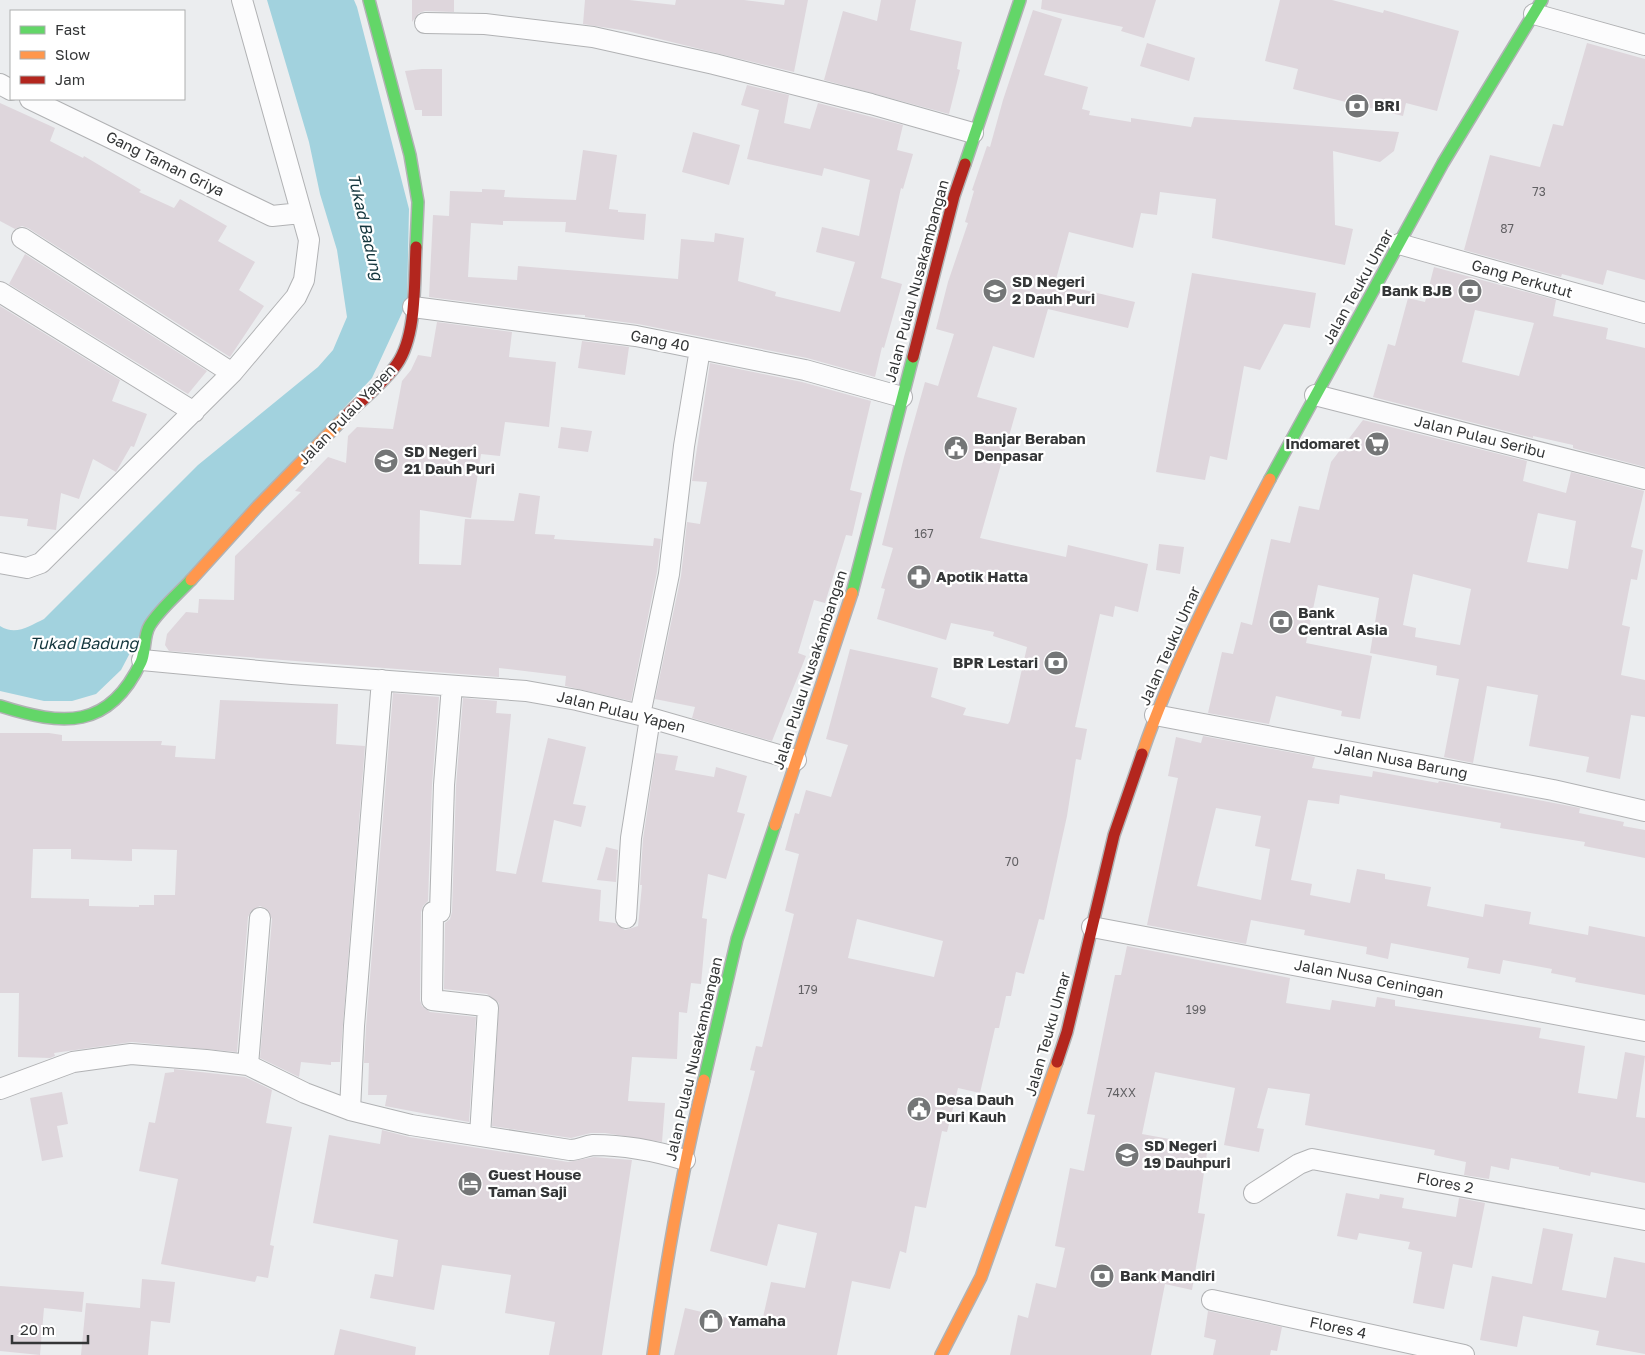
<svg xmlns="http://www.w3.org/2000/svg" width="1645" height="1355" font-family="'Golos Text',sans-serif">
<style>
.water{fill:#a2d2de}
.building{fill:#ded6dc;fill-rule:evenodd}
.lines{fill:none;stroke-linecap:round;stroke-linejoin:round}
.street-casing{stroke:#b1b2b4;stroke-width:22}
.fast-casing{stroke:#b1b2b4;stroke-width:14}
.slow-casing{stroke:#b1b2b4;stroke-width:14}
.jam-casing{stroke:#b1b2b4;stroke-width:14}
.street{stroke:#fcfcfd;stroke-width:20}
.fast{stroke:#63d668;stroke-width:11}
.slow{stroke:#ff974d;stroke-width:11}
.jam{stroke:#b3261e;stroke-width:11}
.labels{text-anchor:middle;stroke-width:4.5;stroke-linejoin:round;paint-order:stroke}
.number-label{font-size:12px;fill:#616063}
.poi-label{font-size:15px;font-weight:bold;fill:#343637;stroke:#fff;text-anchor:start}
.street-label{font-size:15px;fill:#343637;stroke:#fff}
.water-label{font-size:16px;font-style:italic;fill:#13353c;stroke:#fff}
</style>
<rect width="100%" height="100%" fill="#ebedef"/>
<path class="water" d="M267 0H354L357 7 409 209 407 302 372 378 151 613 121 670 96 694 72 701H44L0 691V626C16 636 29 626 44 619L198 465 318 367 333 350 347 317 337 250 320 194 309 142Z"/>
<path class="building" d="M412 0H454V12L425 11 419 13 412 22Z
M585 0H629L675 5 676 0H744L784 5 785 0H808L794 72 627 31 583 24Z
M881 0H916L910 30 962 42 957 69 960 70 949 114 824 80 843 11 877 21Z
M1042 0H1156L1144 38 1121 31 1123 27 1041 9Z
M1280 0H1332L1383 13 1384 10 1459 31 1437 111 1406 103 1403 116 1293 89 1298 69 1265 61Z
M1033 10 1062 19 1044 75 1088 87 1082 109 1090 111 1089 115 1131 122V118L1191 127 1194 117 1399 132 1394 151 1380 162 1333 151 1335 225 1353 229 1345 265 1212 238 1216 199 1160 192 1157 215 1141 213 1133 248 1069 232 1055 283 1135 302 1128 328 1048 309 1034 358 993 346 977 397 1017 408 980 538 1066 557 1068 545 1148 564 1138 612 1115 606 1113 617 1100 614 1075 727 1087 729 1081 760 1076 759 1067 816 1044 920 1039 919 1024 974 1016 972 1011 996H1006L999 1028H995L980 1093 958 1088 947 1132 942 1131 926 1208 915 1206 906 1253 900 1251 890 1289 852 1281 837 1355H674L685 1308 761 1326 771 1282 805 1288 817 1233 778 1224 767 1266 710 1251 755 1071 750 1070 756 1046 762 1047 794 914 785 911 799 854 785 850 795 813 799 814 806 790 831 797 848 745 826 739 850 649 938 668 931 697 966 708 963 715 1008 724 1010 721 1027 647 993 636 994 632 951 623 946 640 877 619 885 589 881 588 893 548 882 545 904 457 925 382 938 386 954 334 936 329 948 282 968 223 965 222 974 191 972 190 987 146 990 147 1003 100ZM857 919 943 941 934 977 848 958Z
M1147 43 1195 58 1189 81 1140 66Z
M1587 43 1645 59V280L1607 270 1603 285 1562 274 1561 277 1464 250 1490 155 1540 167 1553 124 1563 126Z
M422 69H442V116H422V110H415L405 71Z
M747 85 789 95 784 123 810 129 818 103 903 125 897 150 913 154 903 189 901 188 881 278 902 284 884 348 882 347 875 377 807 358 638 324 585 317V315L560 314 429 297 433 215 449 216 450 191 482 192V189L505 190 504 197 576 200 583 150 617 155 609 209 618 210V212L646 214 644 240 565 232 566 222 503 221V225L471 223 468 277 517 280 518 266 678 279 681 239 714 242 715 233 744 238 738 281 776 292 775 296 840 312 855 262 816 252 822 227 859 236 870 180 824 168 822 176 747 159 759 110 741 105Z
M0 103 55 128 50 141 83 158 84 156 141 190 139 192 174 208 180 199 227 226 218 241 255 262 239 290 264 306 230 357 28 228 22 226 15 229 0 221Z
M693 132 740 145 729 185 682 172Z
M25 254 207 371 188 394 9 284Z
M1434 267 1556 300 1553 316 1608 328 1606 339 1645 348V467L1576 449 1573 448V445L1533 436V438L1373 397 1388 344 1395 346 1408 298 1425 302ZM1475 310 1534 323 1519 376 1462 362Z
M1192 273 1316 293 1310 328 1284 324 1260 370 1244 366 1227 460 1210 456 1205 480 1156 472Z
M0 306 120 380 112 401 147 414 134 447 131 446 116 472 93 459 79 499 61 493 56 530 27 526 28 519 0 516Z
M437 322 512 332 509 357 556 362 549 427 505 422 500 456 481 454 471 518 420 510 419 564 461 565 465 519 514 521 519 493 540 496 535 534 555 535 554 539 653 546 654 538 661 539 657 572 631 701 565 686 566 676 499 668V677L169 651 165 645 167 634 186 612 198 613 199 599 234 600 235 556 301 492 295 491 328 457 346 463 348 436 357 427 393 429 402 381 411 370 418 355 431 357Z
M582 341 629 347 625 375 578 368Z
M710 363 802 382 871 401 850 490 862 493 852 536 846 535 825 603 814 600 798 653 806 656 772 741 692 718 695 707 655 699 681 576 687 522 700 524 707 482 692 481Z
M1363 420 1527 461 1523 481 1566 493 1571 472 1644 491 1631 547 1643 550 1637 580 1631 579 1622 625 1630 627 1621 675 1645 680V717L1631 715 1620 779 1586 772 1589 757 1529 746 1538 695 1487 686 1473 763 1444 757 1459 679 1436 675 1437 666 1370 653 1379 598 1318 585 1306 643 1372 656 1360 719 1341 716 1342 711 1276 696 1269 724 1208 713 1222 652 1233 654 1241 622 1252 625 1271 539 1290 543 1299 506 1319 510 1331 462ZM1538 513 1576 521 1568 569 1527 562ZM1413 574 1471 589 1460 645 1415 637 1416 628 1403 625Z
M561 427 592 431 588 452 558 448Z
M1159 544 1184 547 1180 574 1156 570Z
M393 693 439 697 432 785 428 901 423 906 421 912 420 1000 422 1006 430 1012 476 1017 469 1122 385 1106 387 1095H368L369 1063H364L366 1027Z
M463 698 497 701 496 713 511 714 496 871 516 874 548 738 586 747 573 804 586 806 581 827 554 820 542 882 601 890 599 921 615 923 625 930 638 926 642 885H640L643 839 656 753 678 756 675 770 714 777 716 767 747 776 737 812 745 814 726 879 708 874 702 918 707 919 701 984 691 983 687 1013 679 1012 677 1059 632 1057 628 1101 665 1103 662 1142 605 1133H591L571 1138 492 1126 499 1003 487 994 444 989 445 923 450 919 452 912 456 786Z
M220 700 338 704 336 744 365 746 340 1062H331V1065L301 1062 299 1077 260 1058 272 919 267 909 260 906 251 911 248 917 237 1052 132 1042 54 1053 55 1056 50 1058 18 1057 19 993H0V733H49L62 735V741H162L161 745 176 746 175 757 215 759ZM33 849H71V859L132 861V849L177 850 175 895H154V905H139V907L89 906V899L31 898Z
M1203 736 1315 757 1312 768 1372 777 1373 771 1438 783 1439 781 1580 808 1579 813 1624 822 1623 826 1645 830V858L1584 846 1585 842 1500 828 1501 823 1340 795 1339 804 1308 800 1291 880 1312 884 1310 895 1350 903 1357 869 1385 874V879L1431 887 1427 906 1483 917 1485 904 1531 912 1529 924 1588 935 1589 926 1645 937V995L1575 982 1576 978 1551 973 1552 969 1503 960 1500 974 1467 968 1469 958 1391 943 1388 959 1366 954 1367 947 1304 935 1305 930 1251 920 1246 944 1147 925 1178 778 1168 776 1176 737 1201 743ZM1216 808 1261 816 1255 846 1270 849 1261 900 1197 886Z
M606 847 618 850 616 882 597 880Z
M1127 946 1290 978 1286 1003 1330 1010 1332 1000 1375 1007 1377 997 1395 1000V1006L1541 1028 1539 1038 1585 1046 1578 1093 1617 1099 1625 1052 1645 1056 1636 1117 1645 1118V1183L1591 1172 1590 1176 1559 1169V1167L1511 1158 1509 1170 1491 1166 1489 1179 1464 1175 1466 1162 1434 1155 1435 1150 1305 1125 1310 1094 1268 1088 1257 1128 1264 1129 1259 1152 1224 1145 1235 1088 1155 1072 1142 1134 1208 1146 1198 1213 1205 1214 1192 1290 1165 1284 1151 1355H1010L1018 1315 1028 1318 1036 1283 1056 1288 1065 1248 1055 1246 1070 1168 1084 1171 1095 1115 1087 1114 1115 975H1121Z
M174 1069 245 1077 272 1090 266 1123 292 1127 270 1245 274 1246 268 1278 257 1276 255 1282 161 1264 178 1179 139 1171 149 1122 155 1123 165 1073 174 1072Z
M62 1092 68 1124 57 1126 63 1157 42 1161 30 1098Z
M382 1130 409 1137 568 1162 594 1157 632 1160 602 1355H549L555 1322 505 1313 511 1275 442 1265 434 1310 370 1298 375 1274 393 1277 398 1240 313 1223 329 1135 380 1144Z
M1346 1193 1379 1199 1380 1194 1404 1198 1402 1208 1456 1217 1459 1198 1485 1203 1472 1268 1453 1264 1444 1309 1413 1303 1422 1252 1408 1249 1410 1242 1359 1233 1357 1240 1337 1236Z
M1543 1228 1573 1234 1562 1290 1606 1298 1614 1257 1645 1263V1354L1596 1345 1599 1331 1523 1316 1517 1347 1480 1340 1492 1276 1532 1284Z
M142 1279 175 1282 170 1323 151 1321 148 1355H81L86 1303 140 1308Z
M0 1286 84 1292 82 1312 44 1308 40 1355 0 1351Z
M1208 1311 1282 1327 1277 1351 1271 1350 1270 1355H1213L1216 1340 1204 1337Z
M340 1329 416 1347 415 1355H334Z"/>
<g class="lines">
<defs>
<path id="street" d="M1534 14 1645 45
M425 23 485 24 593 37 714 64 871 104 973 133
M0 84 11 90
M30 99 272 216 301 213
M22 238 232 373
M1399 244 1645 313
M0 292 194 412
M413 307 636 336 805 370 902 397
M1315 395 1645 479
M0 563 27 568 41 563 232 373 296 297 304 280 309 240 242 0
M142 660 292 674 526 691 577 700 640 715 796 760
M452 686 444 785 440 912H433L432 1000 485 1006 488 1008 480 1135
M640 715 669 574 684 446 700 349
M1155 715 1553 790 1645 811
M626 918 631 838 650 718
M1092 927 1645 1031
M248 1065 260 918
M0 1089 73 1062 131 1054 206 1060 248 1065 305 1093 350 1110 411 1125 570 1150C580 1150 584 1146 593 1145 624 1145 656 1151 685 1160
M350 1110 354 1026 382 680
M1254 1193 1299 1164 1312 1159 1645 1220
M1212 1300 1464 1355"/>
<path id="fast" d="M369 0 410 155 418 202 416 247
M965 164 1020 0
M1270 479 1443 163 1542 0
M852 593 913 357
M0 706C63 726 109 730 141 662 146 651 143 636 150 625 160 609 178 594 191 580
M704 1080 737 939 775 825"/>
<path id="slow" d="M191 580 258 506 345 417
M1142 754C1175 658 1223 568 1270 479
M775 825 852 593
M653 1355C666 1262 682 1171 704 1080
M941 1355 981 1277 1057 1062"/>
<path id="jam" d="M913 357 954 196 965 164
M345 417C361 400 383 384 397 364 417 335 414 282 416 247
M1057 1062 1067 1032 1114 835 1142 754"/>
</defs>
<use href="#street" class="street-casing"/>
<use href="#fast" class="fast-casing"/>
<use href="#slow" class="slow-casing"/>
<use href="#jam" class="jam-casing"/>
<use href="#street" class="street"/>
<use href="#fast" class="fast"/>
<use href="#slow" class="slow"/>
<use href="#jam" class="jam"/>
</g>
<defs>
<symbol id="bank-disc" viewBox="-11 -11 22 22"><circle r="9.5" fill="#747677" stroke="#fff"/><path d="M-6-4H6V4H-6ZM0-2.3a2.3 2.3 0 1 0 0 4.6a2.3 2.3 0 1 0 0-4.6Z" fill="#fff"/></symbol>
<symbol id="school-disc" viewBox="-11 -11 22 22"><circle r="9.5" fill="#747677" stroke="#fff"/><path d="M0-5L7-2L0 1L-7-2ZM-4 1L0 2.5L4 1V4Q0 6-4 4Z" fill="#fff"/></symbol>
<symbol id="supermarket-disc" viewBox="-11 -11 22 22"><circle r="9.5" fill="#747677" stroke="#fff"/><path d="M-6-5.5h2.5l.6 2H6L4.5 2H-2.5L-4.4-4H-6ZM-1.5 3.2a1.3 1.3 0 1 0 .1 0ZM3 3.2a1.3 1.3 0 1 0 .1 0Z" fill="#fff"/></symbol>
<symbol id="civic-disc" viewBox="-11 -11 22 22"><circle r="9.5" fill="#747677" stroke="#fff"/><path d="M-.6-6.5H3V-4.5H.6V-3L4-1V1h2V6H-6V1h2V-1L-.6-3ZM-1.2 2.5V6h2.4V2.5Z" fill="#fff"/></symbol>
<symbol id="pharmacy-disc" viewBox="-11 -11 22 22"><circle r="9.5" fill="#747677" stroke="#fff"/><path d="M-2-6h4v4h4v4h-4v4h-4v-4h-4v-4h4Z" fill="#fff"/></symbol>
<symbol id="hotel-disc" viewBox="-11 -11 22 22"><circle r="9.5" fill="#747677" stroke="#fff"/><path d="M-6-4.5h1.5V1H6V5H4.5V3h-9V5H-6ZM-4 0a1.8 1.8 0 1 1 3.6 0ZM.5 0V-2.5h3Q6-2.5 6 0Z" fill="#fff"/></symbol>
<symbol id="shop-disc" viewBox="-11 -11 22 22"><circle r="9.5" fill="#747677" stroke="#fff"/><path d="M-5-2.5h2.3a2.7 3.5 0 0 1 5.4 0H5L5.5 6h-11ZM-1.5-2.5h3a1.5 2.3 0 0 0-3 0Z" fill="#fff"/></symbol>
</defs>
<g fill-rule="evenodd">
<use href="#bank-disc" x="1343" y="92" width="28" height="28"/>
<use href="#school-disc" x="981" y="277" width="28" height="28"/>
<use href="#bank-disc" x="1456" y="277" width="28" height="28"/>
<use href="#supermarket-disc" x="1363" y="430" width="28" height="28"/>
<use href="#civic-disc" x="942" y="434" width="28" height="28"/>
<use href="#school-disc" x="372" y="447" width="28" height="28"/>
<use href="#pharmacy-disc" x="905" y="563" width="28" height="28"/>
<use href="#bank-disc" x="1267" y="608" width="28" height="28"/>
<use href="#bank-disc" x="1042" y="649" width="28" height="28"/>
<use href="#civic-disc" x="905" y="1095" width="28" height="28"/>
<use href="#school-disc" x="1113" y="1141" width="28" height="28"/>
<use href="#hotel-disc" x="456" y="1170" width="28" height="28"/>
<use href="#bank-disc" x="1088" y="1262" width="28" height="28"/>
<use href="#shop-disc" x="697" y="1307" width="28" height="28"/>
</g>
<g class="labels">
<g class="number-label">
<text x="1539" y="196">73</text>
<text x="1507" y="233">87</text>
<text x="924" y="538">167</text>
<text x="1012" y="866">70</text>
<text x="808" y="994">179</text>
<text x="1196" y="1014">199</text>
<text x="1121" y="1097">74XX</text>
</g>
<g class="poi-label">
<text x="1374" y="111">BRI</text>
<text x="1012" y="287">SD Negeri<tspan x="1012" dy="17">2 Dauh Puri</tspan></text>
<text x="1452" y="296" text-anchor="end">Bank BJB</text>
<text x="974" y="444">Banjar Beraban<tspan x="974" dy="17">Denpasar</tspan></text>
<text x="1360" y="449" text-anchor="end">Indomaret</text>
<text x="404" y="457">SD Negeri<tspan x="404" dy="17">21 Dauh Puri</tspan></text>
<text x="936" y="582">Apotik Hatta</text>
<text x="1298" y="618">Bank<tspan x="1298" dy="17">Central Asia</tspan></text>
<text x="1038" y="668" text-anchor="end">BPR Lestari</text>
<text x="936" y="1105">Desa Dauh<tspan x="936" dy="17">Puri Kauh</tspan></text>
<text x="1144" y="1151">SD Negeri<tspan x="1144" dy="17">19 Dauhpuri</tspan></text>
<text x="488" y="1180">Guest House<tspan x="488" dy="17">Taman Saji</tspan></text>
<text x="1120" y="1281">Bank Mandiri</text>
<text x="728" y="1326">Yamaha</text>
</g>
<g class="street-label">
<text transform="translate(165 164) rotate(26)" y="5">Gang Taman Griya</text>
<text transform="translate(1522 279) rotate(16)" y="5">Gang Perkutut</text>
<text transform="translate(917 281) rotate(-75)" y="5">Jalan Pulau Nusakambangan</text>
<text transform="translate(1358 287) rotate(-61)" y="5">Jalan Teuku Umar</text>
<text transform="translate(660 341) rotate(11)" y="5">Gang 40</text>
<text transform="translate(347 415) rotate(-46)" y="5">Jalan Pulau Yapen</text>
<text transform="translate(1480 437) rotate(14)" y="5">Jalan Pulau Seribu</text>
<text transform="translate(1170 646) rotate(-66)" y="5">Jalan Teuku Umar</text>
<text transform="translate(810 670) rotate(-72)" y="5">Jalan Pulau Nusakambangan</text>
<text transform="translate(621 712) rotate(14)" y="5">Jalan Pulau Yapen</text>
<text transform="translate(1401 761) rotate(11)" y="5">Jalan Nusa Barung</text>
<text transform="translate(1369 979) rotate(11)" y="5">Jalan Nusa Ceningan</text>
<text transform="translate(1048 1034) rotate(-74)" y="5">Jalan Teuku Umar</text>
<text transform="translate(694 1059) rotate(-77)" y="5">Jalan Pulau Nusakambangan</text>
<text transform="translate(1445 1183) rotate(11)" y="5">Flores 2</text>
<text transform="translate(1338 1328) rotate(12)" y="5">Flores 4</text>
</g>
<g class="water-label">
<text transform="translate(366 227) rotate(77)" y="6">Tukad Badung</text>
<text x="84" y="649">Tukad Badung</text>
</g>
</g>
<rect x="10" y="10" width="175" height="90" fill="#ffffff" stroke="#aeafaf"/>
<rect x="20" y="26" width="25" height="8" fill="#63d668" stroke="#aeafaf"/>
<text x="55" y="35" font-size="15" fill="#343637">Fast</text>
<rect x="20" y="51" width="25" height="8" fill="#ff974d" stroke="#aeafaf"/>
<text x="55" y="60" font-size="15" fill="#343637">Slow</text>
<rect x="20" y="76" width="25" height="8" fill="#b3261e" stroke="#aeafaf"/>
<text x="55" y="85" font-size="15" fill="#343637">Jam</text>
<path d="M12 1335v8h76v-8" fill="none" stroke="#343637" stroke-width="2.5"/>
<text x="20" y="1335" font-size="15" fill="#343637" stroke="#ffffff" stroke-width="4" paint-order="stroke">20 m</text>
</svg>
